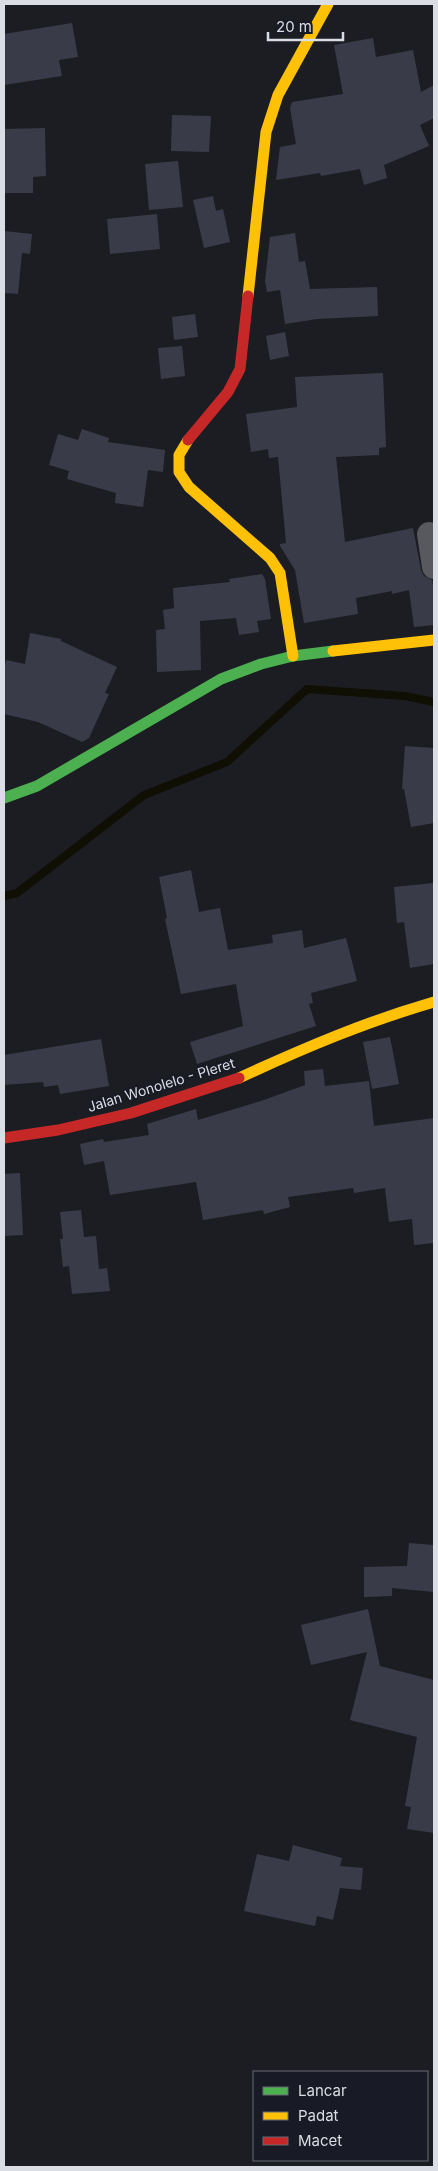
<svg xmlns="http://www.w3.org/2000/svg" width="438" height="2171" font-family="Inter,sans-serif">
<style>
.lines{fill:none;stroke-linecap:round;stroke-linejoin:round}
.stream{stroke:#0f0f03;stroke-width:8}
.building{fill:#393c48}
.street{stroke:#58595e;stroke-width:24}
.fast{stroke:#4caf50;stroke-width:11}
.slow{stroke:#ffc107;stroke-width:11}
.jam{stroke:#c62828;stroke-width:11}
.labels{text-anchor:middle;stroke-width:4.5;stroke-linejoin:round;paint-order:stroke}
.street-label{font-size:14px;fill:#dbdde5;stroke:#181b26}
</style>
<rect width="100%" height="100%" fill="#1c1d22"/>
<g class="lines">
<path class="stream" d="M4 896 17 893 144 795 227 762 307 689 405 696 434 702"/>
</g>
<path class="building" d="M72 23 78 57 59 60 62 76 4 85V34Z
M373 38 376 57 413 50 421 92 434 85V118L420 125 429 146 384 165 387 178 364 185 360 169 321 176 320 173 276 180 280 147 296 144 290 108 292 102 343 94 334 45Z
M172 115 211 116 209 152 171 151Z
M45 128 46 176 33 177V193H4V129Z
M178 161 183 207 149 210 145 164Z
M213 196 216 211 223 209 230 242 204 248 193 200Z
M157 214 160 249 110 254 107 219Z
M4 231 32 234 30 254 22 253 18 294 4 293Z
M295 233 299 262 305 261 310 289 377 287 378 316 317 319 285 324 280 290 267 292 265 281 270 237Z
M195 314 198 337 174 340 172 317Z
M285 332 289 356 270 360 266 336Z
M182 346 185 376 161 379 158 348Z
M383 373 386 447 379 448V455L336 457 345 542 413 528 421 570 424 576 432 580 434 591V625L414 627 409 590 392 594V591L356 598 358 614 304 623 295 570 280 546V544L286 543 278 457 269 458 268 449 251 452 246 414 297 407 295 377Z
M82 429 109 438 108 442 165 450 163 472 148 470 143 507 115 503 116 493 67 479 69 471 49 465 58 434 78 440Z
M262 574 265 579 271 619 257 621 259 632 239 635 236 618 200 621 201 670 157 672 156 630 165 629 163 610 174 608 173 588 230 582 229 579Z
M30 633 61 639V641L117 667 105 693 109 694 89 738 82 742 38 722 4 714V672L6 660 25 664Z
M405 746 434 748V823L411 827 404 789H402Z
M191 870 199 912 220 908 228 950 273 943 272 935 302 930 304 948 346 938 357 981 311 993 313 1003 309 1004 316 1026 197 1064 190 1042 243 1026 236 984 181 994 165 919 167 918 159 877Z
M434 883V964L410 968 404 922 397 923 394 887Z
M390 1037 399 1084 372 1089 363 1042Z
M101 1039 109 1086 60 1094 58 1085 44 1087 43 1082 4 1085V1055Z
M323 1069 325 1086 369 1081 374 1126 434 1118V1243L414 1245 412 1219 389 1222 385 1188 354 1193 353 1188 288 1197 290 1207 264 1214 263 1210 203 1220 196 1182 110 1195 104 1161 84 1165 80 1144 103 1139 104 1142 149 1135 147 1124 196 1109 198 1120 261 1101 305 1085 304 1071Z
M20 1173 23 1235 4 1236V1174Z
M81 1210 84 1237 96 1236 99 1269 107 1268 110 1291 72 1294 69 1266 63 1267 60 1239H63L60 1212Z
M409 1543 434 1545V1592L392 1588V1596L364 1597V1567L407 1566Z
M368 1609 380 1666 434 1680V1833L407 1829 411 1807 405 1806 417 1737 350 1720 367 1652 311 1665 301 1625Z
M293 1845 342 1858 340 1866 363 1868 361 1890 340 1888 333 1920 317 1916 315 1926 244 1911 257 1854 289 1861Z"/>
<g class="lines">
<path class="street" d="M429 534 434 567"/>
<path class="fast" d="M4 798 37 786 221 679 261 664 293 656 333 651"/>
<path class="slow" d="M248 296 266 132 278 95 328 4
M188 440 179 455V472L189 487 270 558 280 573 293 656
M333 651 434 640
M239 1078C304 1048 365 1022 434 1002"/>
<path class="jam" d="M188 440 228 392 240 369 248 296
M4 1138 58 1130 131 1113 239 1078"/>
</g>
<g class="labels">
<g class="street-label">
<text transform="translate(161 1085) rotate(-17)" y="5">Jalan Wonolelo - Pleret</text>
</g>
</g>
<rect width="438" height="2171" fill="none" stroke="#dbdde5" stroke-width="10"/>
<rect x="253" y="2071" width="175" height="90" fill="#181b26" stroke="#666972"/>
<rect x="263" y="2087" width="25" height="8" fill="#4caf50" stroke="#666972"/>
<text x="298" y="2096" font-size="15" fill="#dbdde5">Lancar</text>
<rect x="263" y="2112" width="25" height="8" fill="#ffc107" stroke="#666972"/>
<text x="298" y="2121" font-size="15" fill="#dbdde5">Padat</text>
<rect x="263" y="2137" width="25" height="8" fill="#c62828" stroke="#666972"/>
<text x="298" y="2146" font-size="15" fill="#dbdde5">Macet</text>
<path d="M268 32v8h75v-8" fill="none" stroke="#dbdde5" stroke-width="2.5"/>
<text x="276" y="32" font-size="15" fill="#dbdde5" stroke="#181b26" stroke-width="4" paint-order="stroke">20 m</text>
</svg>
